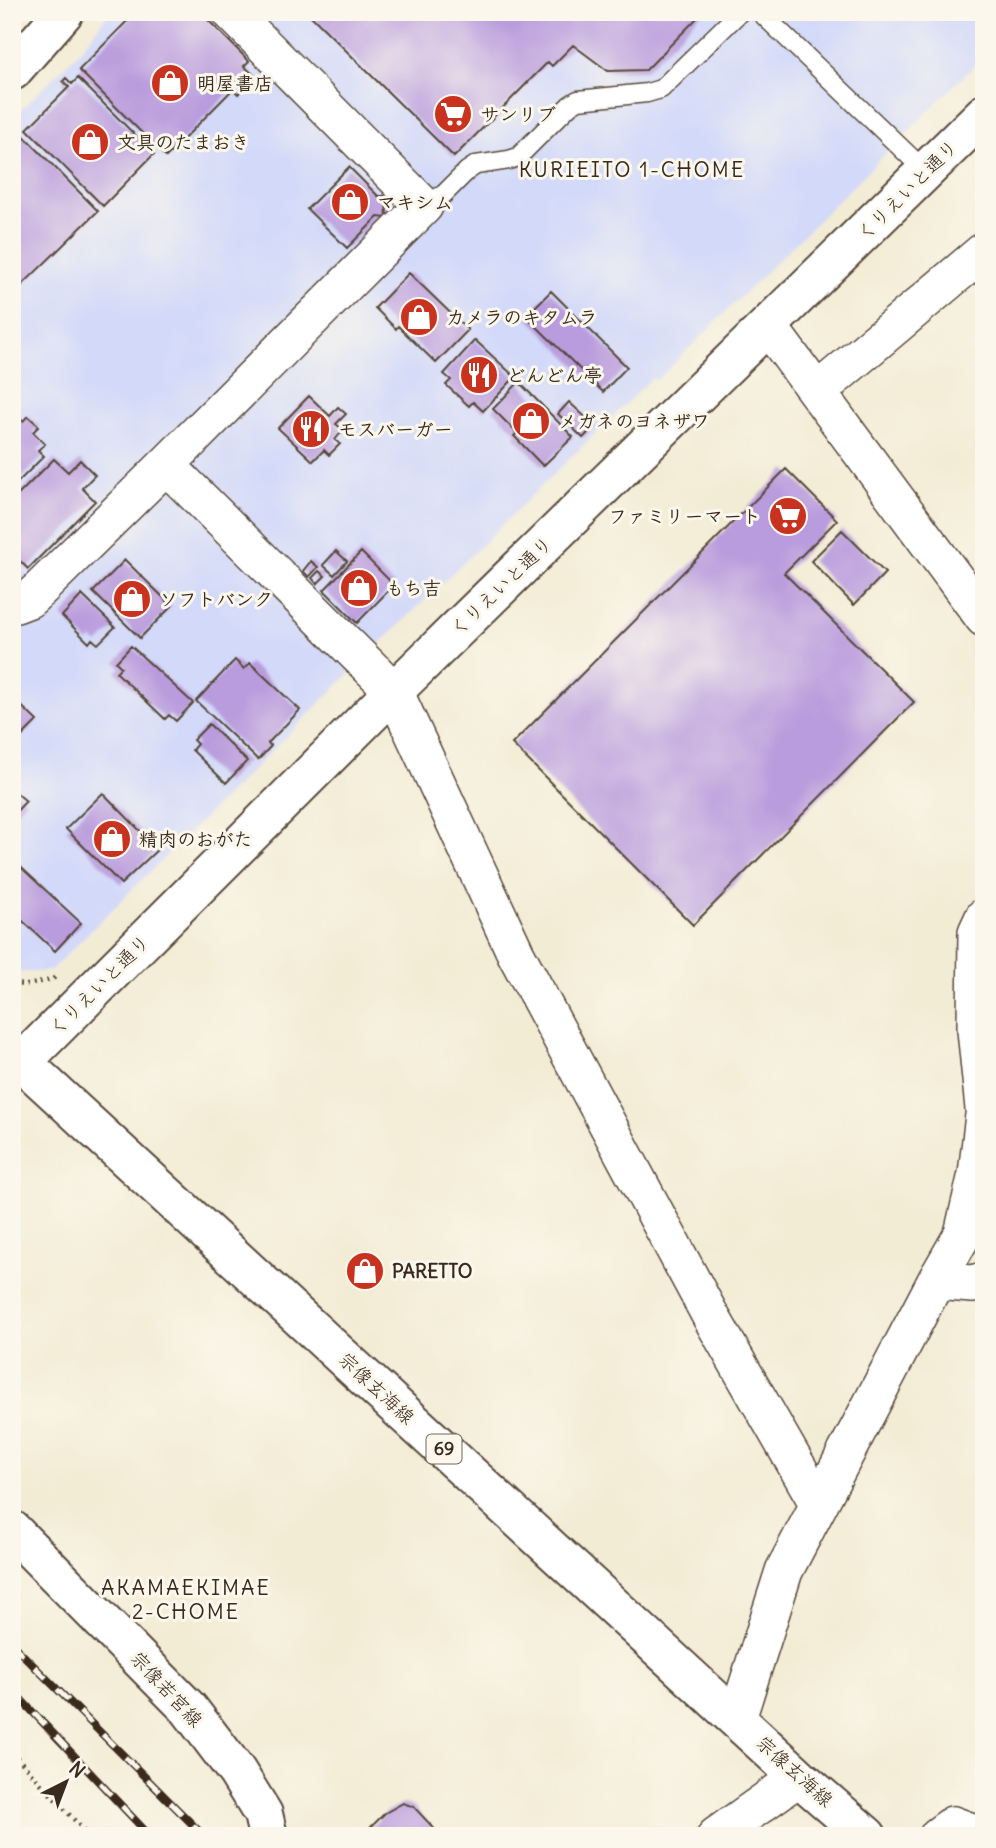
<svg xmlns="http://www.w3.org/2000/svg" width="996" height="1848" font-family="Delius,'Klee One',sans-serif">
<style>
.built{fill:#d2d9f9}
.building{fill:#b99cdd}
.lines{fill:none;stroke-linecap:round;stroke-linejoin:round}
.service-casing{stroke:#574739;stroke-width:21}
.minor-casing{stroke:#574739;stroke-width:40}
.tertiary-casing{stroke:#574739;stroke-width:42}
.secondary-casing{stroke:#574739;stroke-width:42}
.primary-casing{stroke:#574739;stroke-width:42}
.path{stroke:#574739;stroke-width:4.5;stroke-dasharray:2 5;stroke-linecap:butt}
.service{stroke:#fff;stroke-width:18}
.minor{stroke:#fff;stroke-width:37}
.tertiary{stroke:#fff;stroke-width:38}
.secondary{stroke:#fff;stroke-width:38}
.primary{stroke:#fff;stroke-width:38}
.rail-casing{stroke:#3b2a1e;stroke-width:8}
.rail{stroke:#fbf7ec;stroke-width:5;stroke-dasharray:16;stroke-linecap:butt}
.labels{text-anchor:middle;stroke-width:6;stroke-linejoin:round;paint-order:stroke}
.shield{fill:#fbf7ec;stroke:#75685c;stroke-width:2}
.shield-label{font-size:18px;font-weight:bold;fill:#3b2a1e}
.poi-label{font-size:19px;font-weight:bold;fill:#3b2a1e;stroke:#fbf7ec;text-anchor:start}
.street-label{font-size:19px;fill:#3b2a1e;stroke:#fbf7ec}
.neighbourhood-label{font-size:21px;letter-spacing:2px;fill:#3b2a1e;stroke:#fbf7ec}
</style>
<rect width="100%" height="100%" fill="#fbf7ec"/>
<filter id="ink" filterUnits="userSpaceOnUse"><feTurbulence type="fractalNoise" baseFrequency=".0143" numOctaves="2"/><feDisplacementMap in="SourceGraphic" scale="14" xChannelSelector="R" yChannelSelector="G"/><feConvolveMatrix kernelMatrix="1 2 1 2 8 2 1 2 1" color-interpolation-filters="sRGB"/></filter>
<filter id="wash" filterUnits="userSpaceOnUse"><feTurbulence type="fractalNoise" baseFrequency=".00686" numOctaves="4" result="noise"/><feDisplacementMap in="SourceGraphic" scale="28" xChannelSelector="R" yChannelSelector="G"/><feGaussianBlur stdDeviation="1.57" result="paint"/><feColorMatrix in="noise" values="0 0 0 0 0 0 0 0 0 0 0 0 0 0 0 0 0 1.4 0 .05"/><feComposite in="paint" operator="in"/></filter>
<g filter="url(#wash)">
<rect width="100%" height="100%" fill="#f3ecd5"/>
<path class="built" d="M109 12H984V56L657 380 652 378 333 690 50 971 12 973V117L32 99 79 52Z"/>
<g id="blocks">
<path class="building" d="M136 12H200L249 61 244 66 255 76 238 94 233 89 166 157 79 70Z
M307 12H703L646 70 608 71 573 45 552 66 548 62 454 157Z
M66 78 72 84 78 78 154 154 103 206 27 129 69 87 63 81Z
M17 129 98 211 12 295V134Z
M349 167 378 196H386L387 218 378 217 347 248 307 209Z
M409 273 468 330 436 363 398 326 396 329 375 308Z
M551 291 627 367 603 392 526 316Z
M475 340 515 377 483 411 473 402 469 406 446 385 451 380 444 374Z
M519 382 573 437 543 466 514 436 517 433 493 409Z
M309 396 330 416 338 407 346 414 336 424 343 430 335 440 340 444 329 455 324 450 313 461 278 428Z
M569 402 595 426 583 438 558 414Z
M12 411 23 421 28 416 39 426 33 432 45 444 38 450 44 456 16 484 12 480Z
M54 459 68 472 80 460 95 475 82 488 95 501 28 569 12 553V501Z
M786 469 837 520 784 573 914 702 693 925 512 744Z
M842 530 885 573 854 605 811 561Z
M336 551 347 561 334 575 323 565Z
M361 552 394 585 357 623 324 590Z
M125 560 172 606 140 638 93 592Z
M311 561 318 567 309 577 303 571Z
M319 571 325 576 317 584 312 578Z
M82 595 115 627 98 644 92 639 89 643 62 616Z
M131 646 193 703 176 721 169 715 165 719 116 672 121 667 116 662Z
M235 660 244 669 250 663 300 710 268 743 271 746 258 760 196 701Z
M12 697 37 721 12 746Z
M209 724 247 761 226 783 192 750 197 744 193 740Z
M12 789 26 801 12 816Z
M103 793 158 849 121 884 66 829Z
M12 859 81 923 55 951 12 911Z
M403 1803 414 1807 441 1836H367L365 1833 385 1813Z"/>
</g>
</g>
<g filter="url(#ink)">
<use href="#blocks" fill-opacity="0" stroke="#574739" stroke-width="2"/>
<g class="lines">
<defs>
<path id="service" d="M760 12 925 171
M424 206 444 194 467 171 476 165 509 160 518 157 570 105 578 100 647 93 661 89 740 12"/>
<path id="minor" d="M768 326 984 618
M818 391 984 251
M166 465 394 691 516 954 710 1315 818 1503
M12 602 16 604 29 599 40 589 166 465 424 206 231 12
M984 917 977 932 976 1030 984 1109
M936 1281 972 1284 984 1281
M737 1719 784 1571 936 1281 963 1234 977 1174 984 1115
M716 1836 799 1777
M938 1836 953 1825 983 1836"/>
<path id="tertiary" d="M12 71 64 12
M22 1062 394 691 984 114"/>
<path id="secondary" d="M12 1530 189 1709 237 1772 263 1814 268 1836"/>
<path id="primary" d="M12 1053 799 1777 867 1836"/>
</defs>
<use href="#service" class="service-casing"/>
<use href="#minor" class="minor-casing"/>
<use href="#tertiary" class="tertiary-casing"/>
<use href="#secondary" class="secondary-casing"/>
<use href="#primary" class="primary-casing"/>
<path class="path" d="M12 984 28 985 53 979 55 977
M12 1752 89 1836"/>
<use href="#service" class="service"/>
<use href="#minor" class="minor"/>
<use href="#tertiary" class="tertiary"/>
<use href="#secondary" class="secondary"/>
<use href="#primary" class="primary"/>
<defs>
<path id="rail" d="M12 1644 204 1836
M12 1690 150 1836"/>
</defs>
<use href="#rail" class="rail-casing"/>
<use href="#rail" class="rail"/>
</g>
</g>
<defs>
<symbol id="shop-disc" viewBox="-11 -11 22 22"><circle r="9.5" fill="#c8321e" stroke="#fbf7ec"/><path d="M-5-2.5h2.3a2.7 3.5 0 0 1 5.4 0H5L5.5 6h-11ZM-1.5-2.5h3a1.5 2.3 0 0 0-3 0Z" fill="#fff"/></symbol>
<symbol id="supermarket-disc" viewBox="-11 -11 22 22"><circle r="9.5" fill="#c8321e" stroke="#fbf7ec"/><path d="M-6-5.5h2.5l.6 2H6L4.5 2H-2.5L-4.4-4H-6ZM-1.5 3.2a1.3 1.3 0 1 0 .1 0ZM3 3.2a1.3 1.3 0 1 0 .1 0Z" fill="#fff"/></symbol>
<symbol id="restaurant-disc" viewBox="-11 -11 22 22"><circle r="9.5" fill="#c8321e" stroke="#fbf7ec"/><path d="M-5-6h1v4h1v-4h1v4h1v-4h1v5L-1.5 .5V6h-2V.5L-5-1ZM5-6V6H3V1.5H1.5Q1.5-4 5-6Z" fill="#fff"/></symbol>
</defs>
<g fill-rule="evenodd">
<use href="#shop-disc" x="148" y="61" width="44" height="44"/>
<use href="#supermarket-disc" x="431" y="92" width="44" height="44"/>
<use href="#shop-disc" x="68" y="120" width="44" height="44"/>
<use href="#shop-disc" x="328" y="180" width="44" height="44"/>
<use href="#shop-disc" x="397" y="295" width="44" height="44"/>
<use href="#restaurant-disc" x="457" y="353" width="44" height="44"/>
<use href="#shop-disc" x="509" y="399" width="44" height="44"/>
<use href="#restaurant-disc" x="289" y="407" width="44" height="44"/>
<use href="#supermarket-disc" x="766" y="494" width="44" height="44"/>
<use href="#shop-disc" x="337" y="566" width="44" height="44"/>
<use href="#shop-disc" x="110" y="577" width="44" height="44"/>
<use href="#shop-disc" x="90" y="817" width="44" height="44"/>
<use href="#shop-disc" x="343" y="1249" width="44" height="44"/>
</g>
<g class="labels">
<rect class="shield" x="426.5" y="1434.5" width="35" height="29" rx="5"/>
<g class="shield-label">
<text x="444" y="1455">69</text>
</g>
<g class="poi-label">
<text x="197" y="90">明屋書店</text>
<text x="480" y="121">サンリブ</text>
<text x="117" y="149">文具のたまおき</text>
<text x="377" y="209">マキシム</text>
<text x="446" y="324">カメラのキタムラ</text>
<text x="506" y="382">どんどん亭</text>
<text x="558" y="428">メガネのヨネザワ</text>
<text x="338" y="436">モスバーガー</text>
<text x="761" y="523" text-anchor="end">ファミリーマート</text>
<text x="386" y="595">もち吉</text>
<text x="159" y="606">ソフトバンク</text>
<text x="139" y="846">精肉のおがた</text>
<text x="392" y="1278">PARETTO</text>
</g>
<g class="street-label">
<text transform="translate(907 190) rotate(-45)" y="7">くりえいと通り</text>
<text transform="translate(501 586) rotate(-44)" y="7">くりえいと通り</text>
<text transform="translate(99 985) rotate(-45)" y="7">くりえいと通り</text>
<text transform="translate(377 1388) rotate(43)" y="7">宗像玄海線</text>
<text transform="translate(167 1689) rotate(47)" y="7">宗像若宮線</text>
<text transform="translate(795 1771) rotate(42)" y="7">宗像玄海線</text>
</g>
<g class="neighbourhood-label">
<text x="632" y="177">KURIEITO 1-CHOME</text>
<text x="186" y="1595">AKAMAEKIMAE<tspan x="186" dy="24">2-CHOME</tspan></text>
</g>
</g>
<rect width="996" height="1848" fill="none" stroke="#fbf7ec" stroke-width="42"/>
<g transform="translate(66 1782) rotate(42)" stroke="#fbf7ec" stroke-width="5" paint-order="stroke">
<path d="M0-5L12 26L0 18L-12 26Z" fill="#3b2a1e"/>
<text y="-10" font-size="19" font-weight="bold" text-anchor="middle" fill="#3b2a1e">N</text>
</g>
</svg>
